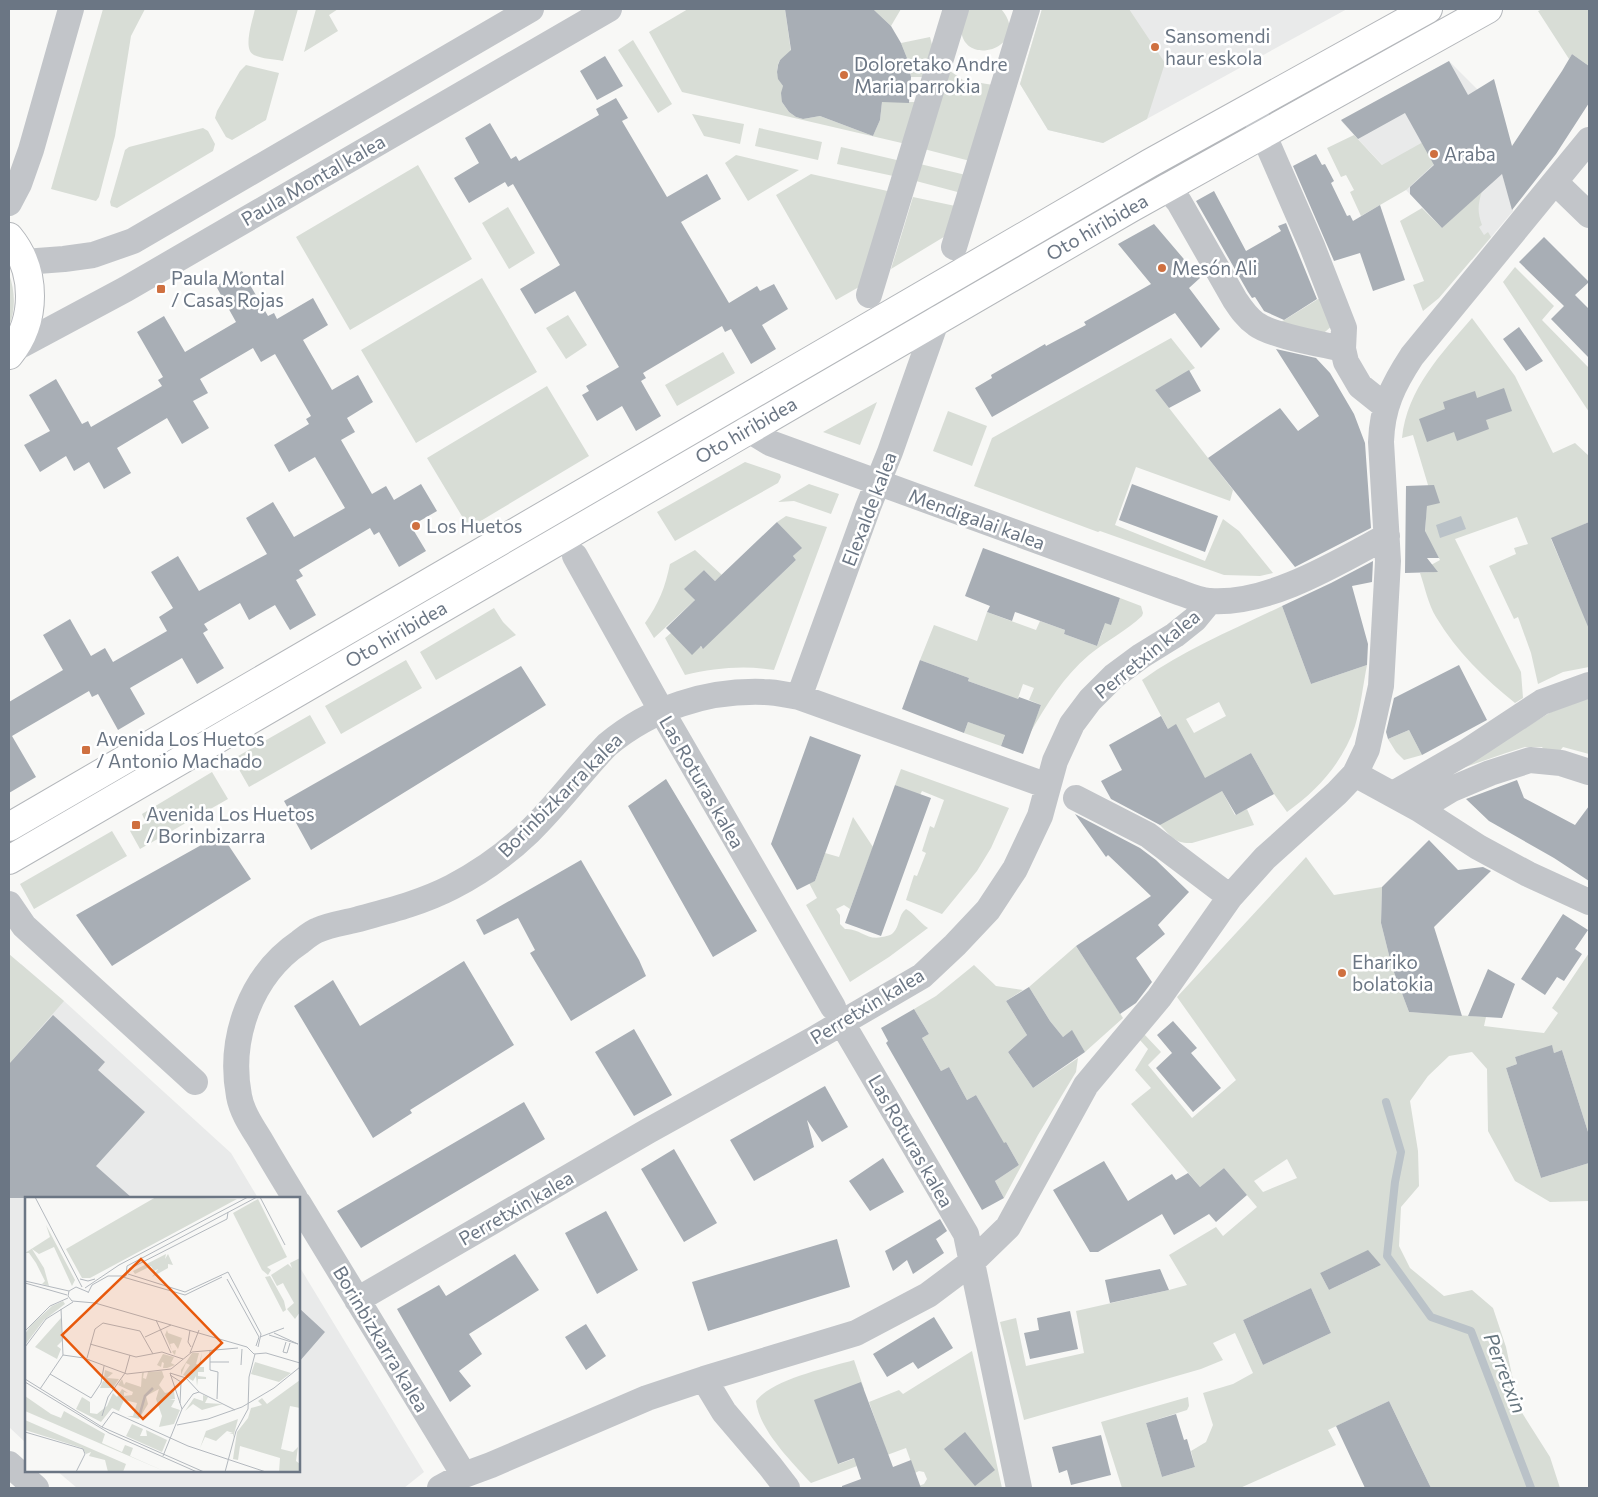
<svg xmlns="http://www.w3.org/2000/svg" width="1598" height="1497" font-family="Commissioner,sans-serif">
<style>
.built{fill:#e9eaea}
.green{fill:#d8ddd6;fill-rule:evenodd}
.water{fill:#bac2c8}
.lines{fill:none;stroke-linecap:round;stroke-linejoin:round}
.stream{stroke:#bac2c8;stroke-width:8}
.building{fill:#a8aeb5}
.major-casing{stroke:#b4b7bb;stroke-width:30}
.minor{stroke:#c2c5c9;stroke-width:26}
.major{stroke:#fff;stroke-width:28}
.poi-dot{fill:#cf7040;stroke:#fff;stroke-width:2}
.labels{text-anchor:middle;stroke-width:5;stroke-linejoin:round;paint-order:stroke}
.poi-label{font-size:19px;fill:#6b7684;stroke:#fff;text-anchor:start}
.street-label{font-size:19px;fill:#6b7684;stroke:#fff}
.water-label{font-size:20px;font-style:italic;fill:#67767f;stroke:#fff}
.inset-river{fill:none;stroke:#bac2c8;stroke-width:2.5}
.inset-road{fill:none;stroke:#b3b8be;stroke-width:1}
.view{fill:#e8590c;fill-opacity:0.15;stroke:#e8590c;stroke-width:2.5}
.inset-edge{fill:none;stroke:#6b7684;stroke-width:2.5}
</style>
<rect width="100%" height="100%" fill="#f8f8f6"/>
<path class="built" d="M1042 9H1347L1103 143 1048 130 1020 84Z
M1449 61 1477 89 1513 211 1472 260 1341 121Z
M21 964 64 1001 231 1153 258 1198H26V1443L9 1427V978Z
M299 1266 424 1472 404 1488H77L57 1471H299Z"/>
<path class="green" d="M103 9H145L131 36 115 136 99 197 96 201 51 189Z
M255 9H298L283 61C274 59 262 59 254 55 242 50 253 19 255 9Z
M316 9H338L329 15 338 31 304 52Z
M688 9H785L791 52 780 60C775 69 777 77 783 86L782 102 789 112 796 117 803 119 820 116 873 136 880 120 882 102H919L906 144 682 92 649 32Z
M873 9H901L891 26Z
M969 9H1001C1033 45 965 70 961 30 961 24 965 13 969 9Z
M1042 9H1129L1165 63 1147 119 1103 143 1048 130 1020 84Z
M1543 9H1589V66L1572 54 1569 59 1538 11Z
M930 37 934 52 926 77H911L907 58 901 43Z
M633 40 672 104 658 113 618 50Z
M246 65 279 73 266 120 232 140 226 137 215 118 217 111 240 71Z
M950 71 963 80 993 85 970 161 924 149Z
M692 114 744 124 740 144 704 136Z
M203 128 208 131 215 144 213 151 117 208 111 206 110 202 125 150 129 147Z
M759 128 822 142 818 160 755 146Z
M1354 135 1382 165 1432 137 1447 152 1406 190 1361 216 1350 192 1354 190 1346 175 1341 177 1327 148Z
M841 147 901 161 898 177 837 164Z
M736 155 799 170 748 201 725 163Z
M920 164 970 176 965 194 916 181Z
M418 165 472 259 350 330 296 237Z
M811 174 892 192 866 283 836 300 776 195Z
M1482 191C1478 204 1477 212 1482 225L1479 227 1484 235 1488 232 1491 237 1439 298 1423 311 1413 285 1424 281 1400 221 1422 208 1442 228Z
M913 197 960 207 952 232 891 269Z
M508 207 535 253 509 269 482 223Z
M1515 267 1554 306 1542 320 1589 368V412L1503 282Z
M9 274C15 290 16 310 9 326Z
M482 278 537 372 416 443 361 350Z
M1323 296 1333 325 1318 338 1273 327Z
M568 315 587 345 566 359 546 328Z
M1472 318 1515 376 1553 453 1575 443 1589 456V522L1551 539 1577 600 1589 595V667L1563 672 1538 684 1531 653 1518 617 1514 619 1489 566 1516 554 1514 548 1528 544 1517 517 1455 539 1521 672 1523 698 1515 703C1484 678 1457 652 1436 617 1428 604 1425 587 1420 573L1433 572 1431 565 1440 560 1425 533 1428 485 1413 435 1402 438C1407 389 1441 354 1472 318Z
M1171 338 1195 368 1155 390 1233 490 1230 501 1136 467 1115 525 1205 561 1223 519 1239 531 1273 573 1260 576 1224 575 1100 531 1098 532 974 486 992 438Z
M723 352 735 373 677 406 665 385Z
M547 386 589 456 469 528 427 458Z
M877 402 860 445 823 432Z
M948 411 987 426 972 466 933 451Z
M745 462 780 474 781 477 778 483 675 541 657 512Z
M809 484 839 494 831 514 794 501 778 502Z
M786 516 827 527 774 670C743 665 715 668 685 675L665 638 671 633 703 648 796 560 793 556 801 548 777 522Z
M695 550 722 575 715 581 704 570 685 589 695 600 654 638 645 623C659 603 665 588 670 564Z
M1120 598 1141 606 1143 613 1142 616C1126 631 1106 641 1089 655 1063 677 1047 704 1030 733L1041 705 1029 700 1034 688 1023 684 1001 746 964 733 968 722 980 726 993 690 968 681 969 678 920 660 934 625 977 641 987 612 1036 630 1040 621 1065 630 1064 634 1097 646 1103 630 1091 626 1094 618 1111 624Z
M1282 606 1311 684 1367 665C1363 685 1361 706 1355 726 1343 762 1318 790 1287 812L1274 794 1251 753 1213 774 1235 815 1247 809 1254 825 1192 843C1175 844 1171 836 1160 825L1175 742 1142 680C1185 649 1235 629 1282 606ZM1219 702 1226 716 1194 733 1186 719Z
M494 608 503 622 516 635 436 680 420 652Z
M406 660 422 688 341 734 325 706Z
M1589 698V754L1563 747 1559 752 1545 751 1542 747H1525L1506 753 1448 773 1551 712Z
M310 715 326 743 249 787 233 759Z
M1409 730 1422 755 1404 760 1396 752 1388 739Z
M901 769 1009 808 991 848 977 871 942 914 906 900 914 875 917 876 926 853 922 851 930 826 934 828 944 800 922 791 920 795 895 785Z
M212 772 228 799 140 849 130 831 146 823 142 814Z
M853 817 873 847 850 909 844 905 836 909 840 915V924L845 929C860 928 867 941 882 937 886 936 890 936 893 933 900 926 898 915 906 909 915 914 919 922 928 928L889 957 850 982 806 905 817 898 809 883 815 881 825 853 839 857Z
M112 831 127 856 34 909 20 884Z
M1306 857 1334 895 1382 887 1381 923 1392 967 1409 1012 1486 1017 1484 1026 1544 1033 1558 1013 1552 1008 1589 953V1135L1562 1050 1554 1053 1552 1046 1515 1057 1517 1064 1506 1068 1541 1178 1589 1163V1201L1550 1202 1515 1181 1488 1131 1487 1069 1472 1052 1449 1056 1428 1076 1410 1101 1418 1151 1419 1186 1401 1207 1399 1246 1410 1268 1444 1296 1472 1290 1493 1308 1506 1347 1519 1408 1550 1457 1560 1488H1431L1389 1401 1328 1430 1336 1445 1240 1488H1122L1101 1422 1188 1397 1189 1406 1187 1410 1146 1423 1162 1477 1195 1467 1191 1451 1206 1442 1213 1425 1203 1393 1233 1384 1253 1373 1235 1333 1213 1343 1223 1360 1201 1369 1024 1420 1000 1322 1016 1318 1026 1366 1084 1353 1076 1311 1169 1290 1187 1285 1169 1255 1216 1227 1223 1236 1257 1207 1224 1168 1200 1187 1131 1104 1151 1088 1135 1070 1148 1049 1139 1039 1144 1034 1161 1052 1148 1065 1192 1118 1236 1080 1177 997ZM1287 1159 1297 1178 1263 1192 1254 1181ZM1368 1251 1381 1265 1329 1290 1320 1273ZM1311 1288 1331 1333 1263 1365 1243 1320Z
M1076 946 1123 1018 1085 1052 1072 1031 1063 1037 1050 1021 1029 987Z
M9 954 64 1001 9 1064Z
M974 965 996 986 1023 990 1006 1001 1027 1035 1008 1052 1033 1088 1078 1058 1076 1072 1038 1135 1004 1198 995 1181 1019 1165 1006 1142 1004 1144 976 1095 967 1100 949 1067 941 1071 922 1038 929 1034 914 1009 936 996Z
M972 1351 1002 1488H913L924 1484 927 1479 924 1472 919 1471 915 1473 906 1448 811 1483C792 1462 759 1430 756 1401 773 1379 827 1368 854 1360L864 1389 851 1394 839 1464 885 1447 869 1402 899 1390 903 1394Z"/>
<path class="water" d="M1461 516 1466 529 1440 538 1436 525Z"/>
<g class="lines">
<path class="stream" d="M1386 1102 1401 1152 1395 1182 1387 1256 1431 1317 1471 1331 1531 1488"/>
</g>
<path class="building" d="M785 9H873L891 26 901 43 907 58 911 77 909 103 882 102 880 120 873 136 820 116 803 119 796 117 789 112 782 102 781 93 783 86 778 79 777 72 778 65 780 60 791 50Z
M1572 54 1589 66V103L1556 154 1512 210 1502 174 1442 228 1410 194V187L1434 165 1405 113 1358 139 1341 120 1449 61 1468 95 1494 79 1512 146 1562 71Z
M605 56 623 86 597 100 580 71Z
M616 98 628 118 622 121 667 197 707 174 721 199 681 222 729 303 757 286 760 291 774 284 788 309 762 325 776 349 751 364 731 329 725 332 722 326 643 373 646 378 641 381 661 416 636 431 622 406 597 421 582 395 589 391 586 386 619 367 575 291 535 314 520 289 560 265 513 184 508 187 505 182 469 203 454 178 479 163 465 138 490 123 511 159 516 156 519 161 599 115 596 109Z
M1316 154 1322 165 1325 164 1334 181 1331 183 1347 216 1350 215 1353 221 1380 205 1405 280 1373 291 1360 253 1334 261 1293 166Z
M1214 191 1246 251 1281 231 1278 226 1286 223 1317 299 1284 320 1264 311 1255 297 1252 298 1248 292 1196 201Z
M1154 224 1200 278 1189 288 1220 329 1201 348 1175 313 992 417 975 388 992 378 991 375 1045 344 1046 346 1086 325 1084 322 1151 284 1118 244Z
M1544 237 1589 282 1575 295 1589 309V358L1551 319 1564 306 1519 262Z
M242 271 268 316 274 313 277 319 313 298 328 325 303 340 332 390 358 375 373 402 347 418 355 432 341 440 372 494 386 486 394 500 421 484 437 511 411 526 426 551 399 567 379 532 374 535 370 528 299 570 303 576 296 580 316 615 290 630 275 605 249 620 240 603 204 624 208 630 203 633 224 668 197 684 182 658 130 688 145 714 118 730 98 694 92 697 89 691 12 736 36 777 9 793V702L63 670 43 635 70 619 91 656 105 648 113 662 167 631 159 617 173 608 151 572 178 556 199 591 267 554 246 518 273 502 294 537 345 508 315 457 289 472 274 445 309 424 306 419 311 416 275 354 261 362 253 348 200 379 208 393 193 401 209 428 182 444 167 418 117 448 131 473 104 489 89 462 74 471 66 456 40 472 24 445 50 431 29 395 56 379 82 424 88 421 91 427 162 386 158 380 163 377 137 332 164 316 185 352 236 322 216 286Z
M1519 327 1543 361 1526 371 1503 339Z
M1276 349 1316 358 1330 373 1354 414 1365 443 1371 528 1295 567 1208 458 1280 408 1298 431 1319 416Z
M1189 370 1201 391 1169 408 1155 390Z
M1504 388 1512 411 1486 420 1489 429 1457 441 1454 432 1427 442 1419 419 1445 409 1443 402 1475 391 1477 398Z
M1132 484 1218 516 1205 552 1119 520Z
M1434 485 1440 503 1427 506 1425 531 1439 558H1427L1438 572 1405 573 1406 486Z
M777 522 802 548 793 556 796 560 703 649 701 646 692 655 666 628 695 600 684 589 704 570 715 581Z
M1589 522V629L1551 538Z
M983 548 1120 598 1111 625 1105 623 1097 646 1064 634 1065 630 1015 612 1012 621 987 612 990 606 965 596Z
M1373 561 1372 582 1352 586 1368 644 1367 665 1311 684 1282 606 1331 583Z
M920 660 969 678 968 681 1018 699 1019 697 1041 705 1023 754 1001 746 1005 735 968 722 964 733 902 709Z
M1459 665 1487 720 1422 755 1409 730 1388 739 1386 732 1394 698Z
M521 666 546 705 311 850 284 801Z
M1161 716 1168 729 1176 724 1205 778 1251 753 1274 794 1236 815 1222 791 1160 825 1111 799 1101 781 1122 770 1109 745Z
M810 736 861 755 815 881 797 890 771 844Z
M666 779 757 931 713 957 628 806Z
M1517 780 1524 798 1575 825 1589 806V881L1554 858 1489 821 1466 799Z
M895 785 931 798 881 936 845 923Z
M1075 814 1140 848 1156 860 1189 892 1158 925 1165 934 1136 958 1152 982 1136 1003 1120 1014 1076 946 1151 896 1108 855 1106 857Z
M221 834 251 879 112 966 76 915Z
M1429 840 1458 870 1483 867 1491 871 1434 927 1462 1016 1409 1012 1392 967 1381 923 1382 887Z
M581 860 639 960 646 976 571 1021 530 953 535 950 518 918 484 935 476 920Z
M1563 914 1588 930 1575 949 1582 954 1564 981 1557 977 1545 995 1521 979Z
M464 961 514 1045 410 1110 412 1113 373 1138 294 1006 333 980 360 1026Z
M1488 969 1515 984 1502 1018 1468 1016Z
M1029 987 1050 1021 1063 1037 1072 1030 1085 1052 1033 1088 1008 1052 1027 1035 1006 1001Z
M914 1009 929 1034 922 1038 941 1071 949 1067 967 1100 976 1095 1004 1143 1006 1142 1019 1165 995 1181 1004 1198 982 1210 886 1043 888 1041 881 1028Z
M53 1015 105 1062 98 1070 145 1112 96 1166 132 1198H9V1064Z
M1173 1021 1197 1048 1191 1053 1221 1088 1193 1112 1156 1068 1172 1053 1157 1035Z
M634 1029 672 1095 634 1116 595 1052Z
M1552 1045 1554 1053 1562 1050 1589 1135V1163L1541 1178 1506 1068 1517 1064 1515 1057Z
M825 1086 848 1127 822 1142 807 1120 814 1147 754 1181 730 1140Z
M524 1102 545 1139 361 1248 337 1211Z
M674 1149 717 1223 684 1242 641 1169Z
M883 1158 904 1192 870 1211 849 1181Z
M1104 1161 1128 1201 1172 1174 1176 1180 1188 1173 1200 1187 1224 1168 1247 1195 1216 1222 1209 1214 1174 1235 1162 1214 1098 1252H1090L1053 1190Z
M606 1211 638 1270 597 1294 565 1233Z
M940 1219 947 1231 936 1239 944 1253 913 1274 907 1260 893 1271 885 1251Z
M837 1239 850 1287 708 1331 692 1282Z
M1368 1250 1381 1265 1329 1290 1320 1273Z
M515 1254 539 1290 469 1334 482 1354 459 1371 471 1386 450 1402 397 1309 439 1285 446 1296Z
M1160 1269 1169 1290 1110 1303 1105 1280Z
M1311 1288 1331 1333 1263 1365 1243 1320Z
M299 1308 325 1332 299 1362Z
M1070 1311 1078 1349 1030 1359 1024 1333 1039 1330 1037 1318Z
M934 1317 953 1348 918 1369 913 1362 887 1377 873 1354Z
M586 1324 606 1356 586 1370 565 1337Z
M861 1382 893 1467 911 1460 921 1488H842V1486L861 1479 854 1458 838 1464 814 1400Z
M1389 1401 1413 1451 1431 1488H1365L1336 1426Z
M1176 1414 1184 1440 1187 1439 1195 1467 1162 1477 1146 1423Z
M965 1432 995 1470 975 1486 944 1449Z
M1101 1435 1111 1475 1071 1485 1067 1470 1059 1473 1052 1447Z"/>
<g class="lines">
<defs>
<path id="major" d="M9 237C37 271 37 321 9 355
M9 827 1150 163 1428 9
M9 860 1131 208 1488 9"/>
</defs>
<use href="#major" class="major-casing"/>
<path class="minor" d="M1251 106 1312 246 1344 328 1343 349 1346 362 1360 386 1385 406
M1556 183 1589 215
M1166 187 1179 202 1235 300C1241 309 1247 318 1256 324 1272 336 1322 344 1343 349
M9 203 19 184 31 150 71 9
M954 247 1027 9
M24 262 64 259 93 255 133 241 531 9
M869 295 956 9
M14 349 126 289 609 9
M747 429 770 443 1170 589C1183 593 1198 601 1210 601 1269 605 1337 563 1387 536
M575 556 661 710 833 1007
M799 697 868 507 890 452 937 319
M1355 774 1419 809 1478 847 1528 874 1589 902
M1393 794 1466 752 1542 702 1589 685
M1076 798 1148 835 1230 897
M1419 809 1452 789 1490 773 1530 760 1561 763 1589 772
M9 904 24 926 195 1082
M842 1023 966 1234 1019 1488
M295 1198C284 1180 273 1162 262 1143 253 1128 242 1113 239 1096 228 1038 251 975 300 942 305 938 312 932 318 930 329 925 343 923 355 920 388 911 421 903 452 887 479 873 506 854 529 832 557 805 580 773 607 745 651 708 707 690 764 692 776 692 787 695 799 697L1048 786
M299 1204 464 1475
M357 1300 648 1131 814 1039 922 976 955 945 988 910 1015 869 1040 816 1055 761 1072 724 1090 700 1114 676 1141 656 1175 635 1195 619 1209 602
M704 1379 724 1412 770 1466 787 1488
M9 1464 36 1488
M440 1488 464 1475 491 1465 647 1398 704 1379 856 1333 928 1295 972 1262 1008 1227 1086 1085 1159 998 1230 897 1265 858 1337 793 1355 774 1367 749 1381 686 1388 561 1381 442C1382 407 1393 385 1412 356L1589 140"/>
<use href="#major" class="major"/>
</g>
<g class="poi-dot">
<circle cx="1155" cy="47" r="5"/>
<circle cx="844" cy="75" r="5"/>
<circle cx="1434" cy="154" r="5"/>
<circle cx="1162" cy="268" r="5"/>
<rect x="156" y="284" width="10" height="10" rx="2.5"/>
<circle cx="416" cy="526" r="5"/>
<rect x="81" y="745" width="10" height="10" rx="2.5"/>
<rect x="131" y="820" width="10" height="10" rx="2.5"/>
<circle cx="1342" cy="973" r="5"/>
</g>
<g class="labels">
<g class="poi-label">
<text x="1165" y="43">Sansomendi<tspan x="1165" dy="22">haur eskola</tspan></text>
<text x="854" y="71">Doloretako Andre<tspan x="854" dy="22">Maria parrokia</tspan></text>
<text x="1444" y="161">Araba</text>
<text x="1172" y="275">Mesón Ali</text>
<text x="171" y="285">Paula Montal<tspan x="171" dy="22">/ Casas Rojas</tspan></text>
<text x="426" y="533">Los Huetos</text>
<text x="96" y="746">Avenida Los Huetos<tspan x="96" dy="22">/ Antonio Machado</tspan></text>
<text x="146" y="821">Avenida Los Huetos<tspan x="146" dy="22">/ Borinbizarra</tspan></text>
<text x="1352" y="969">Ehariko<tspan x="1352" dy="22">bolatokia</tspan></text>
</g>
<g class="street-label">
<text transform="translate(313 180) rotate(-30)" y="7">Paula Montal kalea</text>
<text transform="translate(1097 227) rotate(-30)" y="7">Oto hiribidea</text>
<text transform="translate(746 430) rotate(-30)" y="7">Oto hiribidea</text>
<text transform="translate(869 509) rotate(-69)" y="7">Elexalde kalea</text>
<text transform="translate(977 519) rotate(20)" y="7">Mendigalai kalea</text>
<text transform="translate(396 634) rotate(-30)" y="7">Oto hiribidea</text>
<text transform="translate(1147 654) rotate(-39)" y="7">Perretxin kalea</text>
<text transform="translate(702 782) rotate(60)" y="7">Las Roturas kalea</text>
<text transform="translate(560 795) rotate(-45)" y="7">Borinbizkarra kalea</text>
<text transform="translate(867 1006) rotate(-31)" y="7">Perretxin kalea</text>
<text transform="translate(911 1141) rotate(60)" y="7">Las Roturas kalea</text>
<text transform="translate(516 1208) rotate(-30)" y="7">Perretxin kalea</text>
<text transform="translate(381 1339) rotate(59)" y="7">Borinbizkarra kalea</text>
</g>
<g class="water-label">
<text transform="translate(1505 1373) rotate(69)" y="7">Perretxin</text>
</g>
</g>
<g transform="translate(25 1197)">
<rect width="275" height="275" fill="#f8f8f6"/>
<path d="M131 0 212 2 65 81H57L41 52ZM233 2 262 60 242 70 246 73 243 78 237 73 208 16ZM21 28 50 83 47 89 29 50 14 57 7 52 19 71 24 89 17 87 20 84 11 66 4 56H0L25 40ZM141 57 140 62 143 57 148 68 143 67V71L127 80 133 72 129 74 126 69 110 77 108 74ZM275 61V115L270 122 262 112 269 106 260 90 258 86 252 89 246 78 263 67 267 71 265 66ZM245 79 259 104 261 113 258 115 240 80ZM38 104 40 107 19 123 0 148V137L6 128 27 109ZM36 121 37 144 32 149 36 152 32 162 10 150ZM142 133 143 136 157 141 153 152 149 146 145 147 147 154 151 153 150 158 148 156 140 138ZM177 155 175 170H179V175H173V179L181 180V182H173L172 189 171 179 168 184 158 178 165 168 161 166 156 178V173L167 156H174L171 167 174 168ZM138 157 149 160 146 166 150 168 142 171H138L139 166 137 165 136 170 132 168ZM230 165 266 176 254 185 226 177ZM80 173 88 176 82 181 94 182 88 191H75L78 184 85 186 79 180ZM137 174 139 180 134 188 140 196 149 194 150 202 144 203H150L146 210 155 213 149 227 134 230 137 219 131 202 134 192 121 199 123 207 114 222 102 219H108L112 206 99 203 94 214 98 216 87 211 76 225 51 212 57 200 65 205V216L72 217 82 209 88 196 92 200 97 192 103 196 99 195V199L107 198 108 195 93 188 97 182 99 188 101 185 116 190 117 176 119 175 118 181 121 182 123 175ZM275 183V211L265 209 256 252 268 255 273 250 271 264 275 267V275H254L255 261 215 249 213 263 208 262 212 235 223 221 226 211 237 208 233 204 237 201 242 207ZM178 198 183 200 180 206 198 207 177 213 168 207 160 214 169 201 178 204ZM0 199 26 217 36 221 39 214 80 237 77 246 97 255 100 248 108 251 105 259 141 275 0 214ZM213 222 208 241V237L204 236H208L202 234 191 244 180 240 175 251 181 234ZM0 223 101 267 98 275H83L80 263 64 259 66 255 61 257 57 251 0 233ZM107 227 118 232 115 239H122L121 233 142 243 137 255 101 239Z" fill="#d8ddd6"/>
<path class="inset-river" d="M114 220 120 199 128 191"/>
<path class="inset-road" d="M10 0 57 90M235 0 260 48M102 69 232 0M104 72 202 22 203 15M103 77 160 95 203 75 236 137 233 150M98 80 160 98 197 80M55 82 63 84 70 82M202 82 234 140 231 149M0 84 44 94M0 86 42 98M60 91 94 68 223 0M63 95 51 90 44 94 43 99 47 104 70 106 222 150 229 157 241 156 275 166M63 96 67 88 83 79H101L102 69M131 123 146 156M165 133 163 145 166 150M0 134 25 109 43 101M244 138 273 147 249 136M120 140 146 128M235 140 259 131M261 145 258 155 262 156 265 146M65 147 111 160 137 155 158 162M0 150 21 122 48 105M185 153V173L193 175 192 202M165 156 174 133M38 158 59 161 102 177 146 172 167 155 213 151M62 161 70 132 78 126 115 134 128 157M185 165H204M216 168 217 152M145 176 161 181 174 195 210 213M145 176 157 212M25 177 66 201 76 186 79 169M145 178 156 185 155 206M0 182 77 230 179 275M0 185 84 236 172 275M15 192 38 158 36 112M157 212 168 197 174 195M77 219 83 200 100 176 105 158M152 228 183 222 217 210 249 191 275 170M77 230 88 215 163 249 241 275M0 235 58 252 60 257 51 275M138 259 157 212M200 275 211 234 223 212 224 180 230 157"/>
<path class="view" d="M116 62 197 146 118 222 37 138Z"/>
<rect width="275" height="275" class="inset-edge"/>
</g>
<rect width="1598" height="1497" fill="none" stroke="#6b7684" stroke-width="20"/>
</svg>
